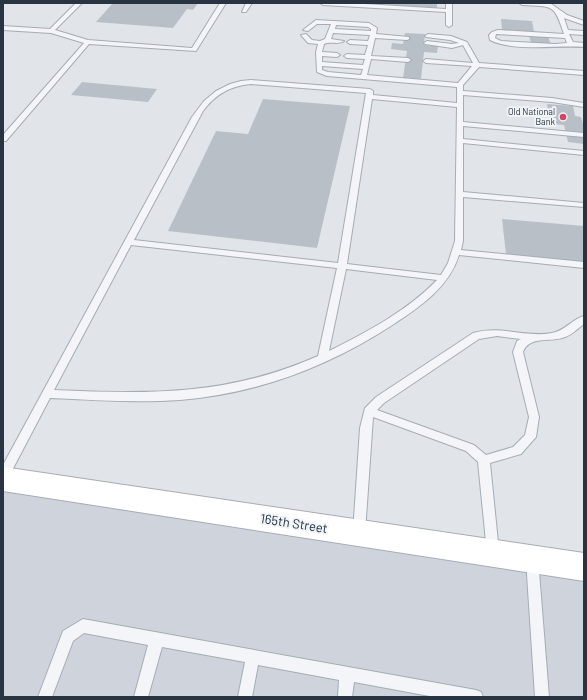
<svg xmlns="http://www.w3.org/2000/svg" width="587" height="700" font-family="Barlow,sans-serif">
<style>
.built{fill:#cfd4dc}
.building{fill:#b8bfc7}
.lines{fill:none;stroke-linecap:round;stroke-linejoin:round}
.lane-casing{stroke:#a6acb4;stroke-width:2}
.secondary-casing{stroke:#a6acb4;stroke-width:2}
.lane{fill:#f3f5f8;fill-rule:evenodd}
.secondary{fill:#fff;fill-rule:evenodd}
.poi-dot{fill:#d24366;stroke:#f0f4f7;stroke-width:1.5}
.labels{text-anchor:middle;stroke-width:4;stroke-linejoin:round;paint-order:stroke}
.far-poi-label{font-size:9px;fill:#283442;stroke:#f0f4f7;text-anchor:end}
.near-street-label{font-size:13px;fill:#283442;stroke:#f0f4f7}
</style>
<rect width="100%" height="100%" fill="#e1e5ea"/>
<path class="built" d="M3 485 584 576V697H3Z"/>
<path class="building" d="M113 3H198L193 10 187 9 173 28 96 22Z
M374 3H437V8L374 4Z
M501 19 532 21 534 32 502 30Z
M405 33 425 34 424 45 438 46 437 53 424 52 421 79 403 78 407 51 391 49 392 43 403 44Z
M529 35 548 36 551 45 531 43Z
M82 82 157 89 148 102 71 95Z
M263 99 350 106 317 248 168 231 216 131 248 134Z
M547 104 573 106 575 116 581 117 584 127V144L568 142 564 125 551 124Z
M502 219 584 226V262L506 254Z"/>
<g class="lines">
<defs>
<path id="lane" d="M76 3H82L55 30 88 40 192 48 220 3H226L196 51 89 44 6 141H3V135L84 43 51 33 3 30V26L50 29Z
M246 3H252L246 12H242Z
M320 3H348L446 9V3H452V25L449 27 446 25V12L323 5Z
M519 3H550L567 15 584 21V25L564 18 568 30 584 31V35L569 34 573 42 584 43V47C557 45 514 52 490 40L489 35 492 32 498 30 564 34C554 3 553 7 522 5ZM496 34 565 38 567 43 555 44 501 41 495 38Z
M316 20 369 23 377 28 376 34 409 37V39L407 40 375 38 371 56 408 58 411 60 408 62 371 59 367 75 458 83 472 66 426 63 423 61 426 59 473 63 463 45 452 48 425 44 424 43 427 41 452 44 459 43 450 40 426 37 425 36 428 34 451 36 467 42 479 63 584 71V75L479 67 463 85V91L552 98 584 103V107L552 102 463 95V122L584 133V137L463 126V139L584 151V155L463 143V192L584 203V207L463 197V241L461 250 584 262V268L459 255C449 287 421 306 394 324 330 366 257 394 180 400 137 403 93 400 50 398L7 480 3 481V465L192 117 204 101 216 91 230 84 241 81 251 80 370 89 373 91V95L457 103V87L327 76 317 72 316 52 318 44 308 43 301 35 306 34 312 40 320 41 325 39 331 24H317L308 31 303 30ZM336 25 368 27 371 29V31L335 29ZM333 33 370 35 368 41 350 40 347 42 350 44 368 45 365 55 347 54 344 56 347 58 365 59 363 65 322 62V56L337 57 340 55 337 53 322 52 324 44C330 41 339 45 344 41L331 39ZM322 66 363 69 361 75 328 72 322 70ZM251 84 366 93 338 263 134 240 203 111C216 94 230 86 251 84ZM372 99 457 107 455 241 448 263 441 275 347 264ZM131 245 337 268 318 356C227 396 151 394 54 390ZM346 269 437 280C407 311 367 332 329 351Z
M584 316V324C577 329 571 336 562 338 549 342 529 336 523 352L539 417 536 437 521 454 490 463 499 552 498 556 493 558 488 556 487 552 478 462 466 451 373 417 365 533 363 537 359 539 355 537 353 533 360 428 365 408 376 397 473 333C501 325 525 338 552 333 565 331 572 319 584 316ZM497 336 521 339 517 341 513 352 529 417 525 435 513 447 486 455 474 445 377 410 384 403 479 339Z
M532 553 537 555 538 559 549 697H535L526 559 527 555Z
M83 619 476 690 481 692 483 697H435L354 682 352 697H338L339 680 258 665 252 697H238L245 662 162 647 148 697H134L148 645 84 633 73 641 52 697H38L63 631Z"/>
<path id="secondary" d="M3 467 584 553V581L3 491Z"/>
</defs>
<use href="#lane" class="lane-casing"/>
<use href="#secondary" class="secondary-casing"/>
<use href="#lane" class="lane"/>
<use href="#secondary" class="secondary"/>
</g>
<circle class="poi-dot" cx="563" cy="117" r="4"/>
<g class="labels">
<g class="far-poi-label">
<text x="555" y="115">Old National<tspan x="555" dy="10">Bank</tspan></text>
</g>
<g class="near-street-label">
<text transform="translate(294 523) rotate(9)" y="5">165th Street</text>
</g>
</g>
<rect width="587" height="700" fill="none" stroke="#283442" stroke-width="8"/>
</svg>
